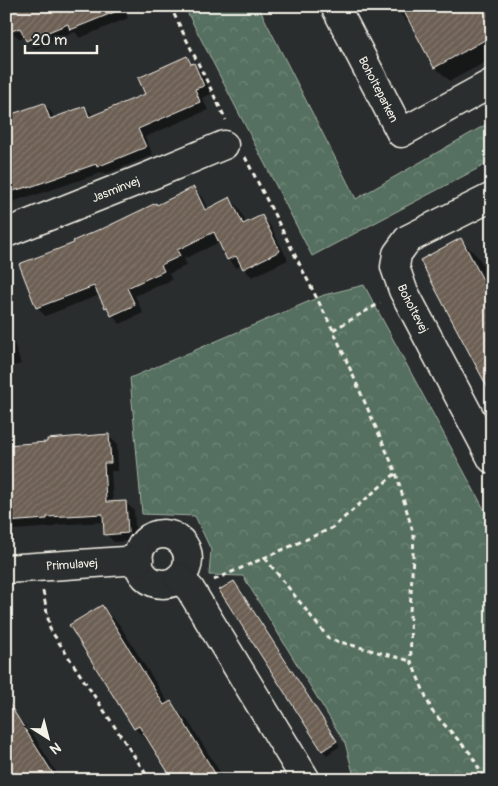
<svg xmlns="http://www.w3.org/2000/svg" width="498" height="786" font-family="Pangolin,sans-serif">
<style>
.forest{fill:url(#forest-crowns);stroke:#a4b0a4}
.shadow{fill:#0007}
.building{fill:url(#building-hatch);stroke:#f4f1e8}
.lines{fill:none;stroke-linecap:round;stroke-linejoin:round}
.minor-casing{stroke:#f4f1e8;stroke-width:31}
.path{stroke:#f4f1e8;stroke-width:3;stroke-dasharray:5 4;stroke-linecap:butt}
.minor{stroke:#2a2d2e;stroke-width:28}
.labels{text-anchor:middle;stroke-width:4.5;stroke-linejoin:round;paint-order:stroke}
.street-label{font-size:12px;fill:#f4f1e8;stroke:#2a2d2e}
</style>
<defs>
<pattern id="forest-crowns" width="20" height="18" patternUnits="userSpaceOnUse" patternTransform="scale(1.25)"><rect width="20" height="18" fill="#557060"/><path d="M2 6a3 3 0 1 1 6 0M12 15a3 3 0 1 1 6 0" fill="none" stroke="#6e8577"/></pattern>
<pattern id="building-hatch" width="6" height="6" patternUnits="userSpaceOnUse" patternTransform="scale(1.25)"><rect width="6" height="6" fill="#6c5e53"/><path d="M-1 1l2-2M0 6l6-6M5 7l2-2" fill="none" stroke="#82766c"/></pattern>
</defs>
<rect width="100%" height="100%" fill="#2a2d2e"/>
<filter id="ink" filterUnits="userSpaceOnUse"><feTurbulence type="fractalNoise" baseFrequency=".02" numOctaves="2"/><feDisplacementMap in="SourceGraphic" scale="10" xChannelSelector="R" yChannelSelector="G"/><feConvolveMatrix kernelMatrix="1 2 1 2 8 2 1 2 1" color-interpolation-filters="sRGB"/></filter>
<g filter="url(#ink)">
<path class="forest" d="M184 6H258L356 199 492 121V161L312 256Z
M364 285 492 524V780H355L345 743 243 576 209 575 211 550 195 516 142 514 130 378 324 295Z"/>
<path class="shadow" d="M8 6H123L128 18 80 38 75 32 35 49 27 40 26 37 20 39 11 31Z
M396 6H492V59L450 81 435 67 415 30 401 15Z
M187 58 202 72 211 94 202 98 208 110 145 137 153 155 106 174 104 172 36 195V194L6 204V165L44 104 52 113 54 118 85 107 93 115 147 94Z
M193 189 202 197 208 210 230 198 238 207 247 224 262 216 270 225 288 260 252 277 244 269 242 265 237 268 228 259 220 242 184 259 187 265 169 274 172 280 135 296 143 313 120 324 106 308 100 295 45 316 37 307 76 244Z
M461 240 479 258 492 282V393Z
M6 318 21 364 6 368Z
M108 436 117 444 118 471H111L113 503 125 502 134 510 136 541 114 542 106 534 105 522 55 525V527L13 530 14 540H6V446Z
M234 582 238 586 340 746 327 755 323 751 221 591Z
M101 606 119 624 169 704 170 703 188 721 225 780H174L153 747 135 728Z
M15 715 31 731 61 780H12Z"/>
<path class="building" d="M6 6H127V7L70 30 68 24 26 41 20 28 6 33Z
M401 6H492V36L434 68Z
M187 56 191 64 194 63 204 86 195 89 200 102 138 129 146 147 97 167 96 164 27 188V187L6 193V116L44 103 50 119 85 106 89 117 145 94 138 78Z
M194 187 205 210 230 197 243 224 262 215 280 251 243 269 236 256 227 260 214 232 177 250 180 256 161 265 164 271 127 288 135 305 111 316 107 307 105 308 94 286 36 308 19 264 74 243 73 241 100 229V230L156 203 157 205Z
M461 238 492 297V396L420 260Z
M109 434 111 463H104L106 502 126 501 128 533 104 535 103 514 47 517V519L6 522V445L47 442V439Z
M234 581 337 741 322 751 219 590Z
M102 605 164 705 171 701 219 780H173L139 726 134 729 69 625Z
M6 699 57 780H6Z"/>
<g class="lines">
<defs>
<g id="minor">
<path id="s1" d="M335 6 401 133 492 83"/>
<path id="s2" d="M492 197 408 239 397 254 395 267 403 290 492 459"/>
<path id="s3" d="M6 233 147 177 224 145"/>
<circle cx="163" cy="559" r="25"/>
<path id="s4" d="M6 569 139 560"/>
<path d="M179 578 190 589 306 780"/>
</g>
</defs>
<use href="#minor" class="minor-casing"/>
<path class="path" d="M170 6 226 120
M245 157 333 330 396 473 414 536 410 612 411 661 432 711 471 754 485 780
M333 330 380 303
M265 558 329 639 411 661
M214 580 332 528 396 473
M43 591 50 629 150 780"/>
<use href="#minor" class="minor"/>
</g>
</g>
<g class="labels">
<g class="street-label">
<text dy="4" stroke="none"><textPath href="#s1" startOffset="94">Boholteparken</textPath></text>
<text dy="4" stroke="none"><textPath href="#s3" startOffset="118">Jasminvej</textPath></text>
<text dy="4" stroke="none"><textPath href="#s2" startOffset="171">Boholtevej</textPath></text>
<text dy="4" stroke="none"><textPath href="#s4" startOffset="66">Primulavej</textPath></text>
</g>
</g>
<rect width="498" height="786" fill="none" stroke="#2a2d2e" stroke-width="25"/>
<rect x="12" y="12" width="473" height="761" fill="none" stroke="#f4f1e8" stroke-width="2" filter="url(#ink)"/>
<g transform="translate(48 738) rotate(144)" stroke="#2a2d2e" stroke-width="4" paint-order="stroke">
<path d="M0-4L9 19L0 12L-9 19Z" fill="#f4f1e8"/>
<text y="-8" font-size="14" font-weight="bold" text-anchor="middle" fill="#f4f1e8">N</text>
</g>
<path d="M25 45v8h72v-8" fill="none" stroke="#f4f1e8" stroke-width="2.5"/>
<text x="32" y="45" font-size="15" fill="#f4f1e8" stroke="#2a2d2e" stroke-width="4" paint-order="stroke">20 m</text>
</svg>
